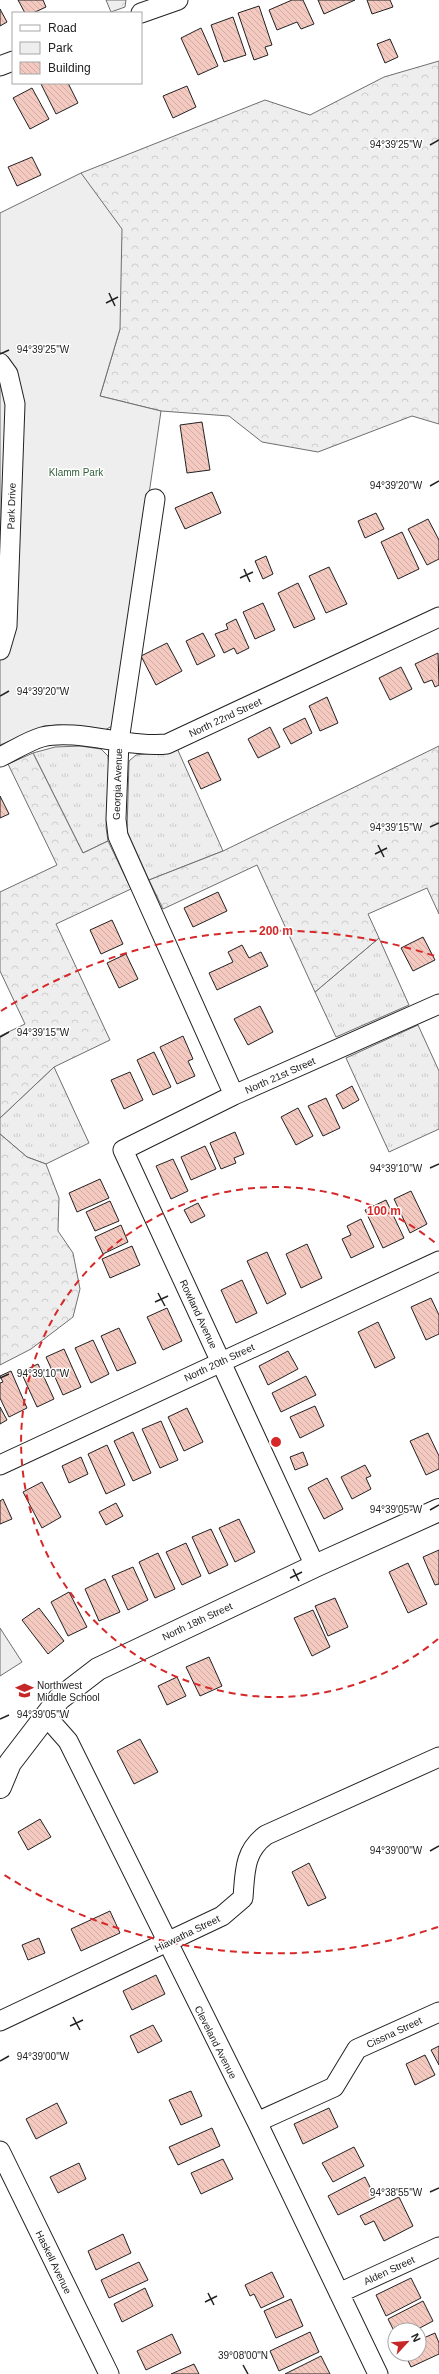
<svg xmlns="http://www.w3.org/2000/svg" width="439" height="2374" font-family="Helvetica,sans-serif">
<style>
.grass{fill:url(#grass-tufts);stroke:#6f6f6f}
.forest{fill:url(#forest-crowns);stroke:#6f6f6f}
.park{fill:#eee;stroke:#6f6f6f}
.parking{fill:#ededed;stroke:#6f6f6f}
.building{fill:url(#building-back-hatch);stroke:#222}
.lines{fill:none;stroke-linecap:round;stroke-linejoin:round}
.minor-casing{stroke:#222;stroke-width:21}
.major-casing{stroke:#222;stroke-width:24}
.minor{stroke:#fff;stroke-width:19}
.major{stroke:#fff;stroke-width:22}
.ticks{fill:none;stroke:#222;stroke-width:1.5}
.ring{fill:none;stroke:#d62828;stroke-width:2;stroke-dasharray:7 5}
.labels{text-anchor:middle;stroke-width:3;stroke-linejoin:round;paint-order:stroke}
.park-label{font-size:10px;fill:#2f5e38;stroke:#fff}
.street-label{font-size:10px;fill:#222;stroke:#fff}
.poi-label{font-size:10px;fill:#222;stroke:#fff;text-anchor:start}
.ticks-label{font-size:10px;text-anchor:middle;fill:#222;stroke:#fff;stroke-width:3;stroke-linejoin:round;paint-order:stroke}
.centre{fill:#d62828;stroke:#fff;stroke-width:2}
.ring-label{font-size:12px;text-anchor:middle;font-weight:bold;fill:#d62828;stroke:#fff;stroke-width:3;stroke-linejoin:round;paint-order:stroke}
</style>
<defs>
<pattern id="grass-tufts" width="24" height="20" patternUnits="userSpaceOnUse"><rect width="24" height="20" fill="#eee"/><path d="M3 7l-1-3M5 7V3M7 7l1-3M15 17l-1-3M17 17v-4M19 17l1-3" fill="none" stroke="#ccc"/></pattern>
<pattern id="forest-crowns" width="20" height="18" patternUnits="userSpaceOnUse"><rect width="20" height="18" fill="#eee"/><path d="M2 6a3 3 0 1 1 6 0M12 15a3 3 0 1 1 6 0" fill="none" stroke="#ccc"/></pattern>
<pattern id="building-back-hatch" width="6" height="6" patternUnits="userSpaceOnUse"><rect width="6" height="6" fill="#f3c9c0"/><path d="M-1 5l2 2M0 0l6 6M5-1l2 2" fill="none" stroke="#d0aca5"/></pattern>
</defs>
<rect width="100%" height="100%" fill="#fff"/>
<path class="grass" d="M80 746 101 749 108 756 109 766 106 827 108 841 83 853 33 753 55 747Z
M176 746 223 851 149 880 127 831 129 761 136 755 162 752Z
M379 938 409 1005 336 1037 315 992Z
M418 1025 439 1071V1129L389 1152 346 1058Z
M54 1067 89 1143 46 1164 27 1157 0 1134V1118Z"/>
<path class="forest" d="M106 0H126L125 7 111 12Z
M439 61V424L412 416 318 452 262 442 229 416 161 411 100 396 120 329 81 173 265 100 310 115 384 77Z
M439 746V914L427 888 368 914 379 938 315 992 257 865 163 909 149 880 223 851Z
M33 753 83 853 108 841 131 889 56 924 110 1040 54 1067 0 1118V1036L25 1024 0 971V892L57 865 8 764Z
M0 1134 27 1157 46 1164 59 1198 58 1231 73 1253 80 1289 73 1317 31 1349 0 1365Z"/>
<path class="park" d="M81 173 122 229 120 329 100 396 161 411 117 716 112 726 105 730 59 725 44 726 0 745V213Z"/>
<path class="parking" d="M0 1628 22 1662 0 1676Z"/>
<path class="building" d="M18 0H43L46 7 33 13H25Z
M292 0H303L314 24 301 29 297 22 277 30 269 10Z
M318 0H355L324 14Z
M367 0H390L393 7 372 14Z
M259 6 272 45 265 47 268 55 254 60 238 13Z
M0 9 7 22 0 26Z
M233 17 246 55 224 62 211 25Z
M201 28 218 66 198 75 181 38Z
M390 39 398 57 385 63 377 44Z
M44 83H68L78 103 56 114 41 84Z
M187 86 196 107 173 118 163 96Z
M32 88 49 119 30 129 13 98Z
M32 157 41 175 17 186 8 167Z
M202 422 210 470 187 473 180 425Z
M212 492 221 513 185 529 175 508Z
M376 513 384 529 365 538 358 521Z
M428 519 439 540V559L427 565 408 529Z
M402 532 419 569 398 579 381 542Z
M266 556 273 574 263 579 255 561Z
M329 567 347 604 326 613 309 576Z
M298 583 315 619 294 628 278 593Z
M263 603 275 630 255 639 243 612Z
M236 619 249 648 237 654 234 648 224 653 215 634 228 629 226 624Z
M203 633 215 656 197 665 186 641Z
M167 643 182 671 156 685 141 656Z
M438 653 439 685 435 687 432 680 424 683 415 664Z
M401 667 412 689 390 700 379 678Z
M327 697 338 723 320 731 309 706Z
M305 718 312 733 291 744 283 729Z
M270 727 280 747 258 758 248 739Z
M208 752 221 780 201 789 188 761Z
M0 796 9 814 0 818Z
M218 892 227 911 193 927 184 908Z
M112 920 123 944 101 954 90 930Z
M423 937 435 960 413 971 401 948Z
M242 945 249 958 261 952 268 966 217 990 209 973 233 962 228 952Z
M126 954 138 979 119 988 107 963Z
M260 1006 273 1032 248 1045 234 1019Z
M183 1036 193 1059 188 1061 195 1076 177 1084 160 1047Z
M154 1052 171 1087 153 1095 137 1060Z
M130 1072 143 1100 124 1109 111 1080Z
M352 1086 359 1100 343 1109 336 1095Z
M326 1098 340 1128 323 1136 308 1106Z
M298 1108 313 1136 296 1145 281 1117Z
M235 1132 244 1154 234 1158 236 1163 221 1169 210 1143Z
M205 1146 216 1169 191 1180 181 1157Z
M173 1159 188 1191 171 1199 156 1166Z
M100 1179 109 1198 77 1212 69 1193Z
M411 1191 427 1224 410 1233 394 1199Z
M386 1200 404 1238 383 1248 365 1210Z
M110 1201 119 1221 95 1231 86 1212Z
M198 1203 205 1216 191 1223 184 1210Z
M361 1219 374 1247 351 1258 342 1239 351 1235 347 1226Z
M121 1225 128 1242 103 1254 95 1237Z
M307 1244 322 1278 301 1288 286 1254Z
M132 1246 140 1265 110 1278 102 1259Z
M267 1252 286 1294 267 1304 247 1261Z
M242 1280 257 1313 236 1323 221 1290Z
M431 1298 439 1315V1334L426 1340 411 1307Z
M167 1308 182 1341 163 1350 147 1317Z
M378 1322 395 1358 375 1368 358 1332Z
M119 1328 136 1363 117 1371 101 1336Z
M93 1340 109 1374 91 1383 75 1348Z
M64 1349 81 1387 63 1395 46 1357Z
M288 1351 298 1369 268 1385 259 1366Z
M38 1364 54 1399 37 1407 21 1372Z
M11 1371 27 1408 9 1417 0 1398V1383L3 1382 0 1376Z
M306 1376 316 1395 281 1412 272 1393Z
M315 1406 324 1426 300 1438 290 1417Z
M0 1407 7 1420 0 1424Z
M187 1408 203 1442 184 1451 168 1417Z
M161 1421 178 1460 160 1468 142 1429Z
M133 1432 151 1473 133 1481 114 1441Z
M428 1433 439 1456V1469L426 1475 410 1441Z
M107 1445 125 1485 106 1494 88 1454Z
M303 1452 308 1465 295 1470 290 1457Z
M81 1457 88 1474 69 1483 62 1466Z
M365 1465 371 1476 366 1478 371 1489 352 1499 341 1477Z
M327 1478 343 1509 324 1519 308 1488Z
M42 1482 61 1517 42 1528 23 1492Z
M3 1499 12 1519 0 1524V1501Z
M116 1503 123 1516 106 1525 99 1512Z
M239 1519 255 1552 235 1562 219 1528Z
M211 1529 228 1565 209 1574 192 1537Z
M186 1543 201 1576 182 1585 166 1552Z
M439 1550V1584L435 1585 423 1557Z
M158 1553 175 1589 155 1598 139 1562Z
M408 1563 427 1604 408 1613 389 1572Z
M133 1567 148 1600 128 1610 112 1576Z
M105 1579 120 1612 99 1621 85 1589Z
M69 1592 87 1627 68 1636 51 1602Z
M335 1598 348 1627 328 1636 315 1606Z
M39 1608 64 1641 48 1654 22 1620Z
M313 1610 330 1647 312 1656 294 1618Z
M209 1657 222 1686 200 1696 186 1667Z
M177 1677 186 1696 167 1705 158 1686Z
M140 1739 158 1772 134 1784 117 1751Z
M40 1819 51 1837 28 1850 18 1832Z
M309 1863 326 1898 308 1906 292 1872Z
M110 1911 120 1933 81 1951 71 1929Z
M39 1938 45 1953 28 1960 22 1945Z
M156 1975 165 1994 132 2010 123 1991Z
M153 2025 162 2041 138 2053 130 2036Z
M439 2046V2065L431 2050Z
M425 2055 435 2075 415 2085 406 2064Z
M191 2091 202 2116 181 2125 169 2100Z
M57 2103 67 2123 36 2139 26 2119Z
M329 2108 338 2127 303 2144 294 2124Z
M212 2128 220 2146 178 2165 169 2147Z
M354 2147 364 2166 333 2182 322 2163Z
M223 2159 233 2179 201 2194 191 2173Z
M79 2163 86 2179 58 2193 50 2177Z
M365 2177 375 2197 338 2215 328 2196Z
M399 2197 413 2226 384 2241 374 2221 365 2225 360 2216Z
M123 2234 131 2253 96 2270 88 2251Z
M139 2262 148 2280 109 2298 101 2280Z
M272 2272 284 2297 261 2308 254 2294 250 2296 245 2285Z
M411 2278 421 2298 386 2316 376 2295Z
M145 2288 153 2306 122 2322 114 2304Z
M291 2299 303 2326 276 2338 264 2311Z
M423 2301 433 2321 416 2330H395V2333L388 2319Z
M310 2332 319 2352 279 2371 270 2351Z
M435 2333 439 2343V2354L411 2367 405 2354H419V2340Z
M172 2334 181 2353 146 2370 137 2351Z
M321 2356 330 2374H285Z
M194 2364 199 2374H171Z"/>
<g class="lines">
<defs>
<path id="minor" d="M141 13 178 0
M0 66 13 61
M0 363 8 374 15 404 7 626 0 650
M155 499 119 741 116 819 118 836 234 1095
M0 757C13 751 28 741 42 737 76 728 128 748 167 744L439 617
M0 1465 439 1261
M315 1566 123 1150 234 1095 439 1004
M45 1715 68 1741 257 2122 378 2374
M0 2021 222 1916 243 1898C245 1872 244 1851 266 1835L439 1757
M257 2122 334 2087 357 2049 439 2012
M0 2151 109 2374
M339 2293 439 2247"/>
<path id="major" d="M0 1787 10 1763 59 1699 98 1669 315 1566 439 1510"/>
</defs>
<use href="#minor" class="minor-casing"/>
<use href="#major" class="major-casing"/>
<use href="#minor" class="minor"/>
<use href="#major" class="major"/>
</g>
<path class="ticks" d="M430 145 439 140M109 293 115 306M106 303 118 297M0 354 9 350M430 486 439 481M244 569 250 582M240 578 253 572M0 696 9 691M430 827 439 823M378 845 384 857M375 854 387 848M0 1037 9 1032M430 1168 439 1164M158 1293 165 1306M155 1302 168 1296M0 1378 9 1374M430 1510 439 1505M293 1569 299 1581M290 1578 302 1572M0 1719 9 1715M430 1851 439 1846M73 2017 80 2030M70 2026 83 2020M0 2061 9 2056M430 2192 439 2188M208 2293 214 2305M205 2302 217 2296M243 2365 248 2374"/>
<g class="ring">
<path d="M438 1639A255 255 0 1 1 438 1245"/>
<path d="M438 1927A511 511 0 0 1 1 1873M1 1011A511 511 0 0 1 438 957"/>
</g>
<defs>
<symbol id="school-bare" viewBox="-9 -9 18 18"><path d="M0-5L7-2L0 1L-7-2ZM-4 1L0 2.5L4 1V4Q0 6-4 4Z" fill="#c62828" stroke="#fff" stroke-width="2.5" paint-order="stroke"/></symbol>
</defs>
<g fill-rule="evenodd">
<use href="#school-bare" x="12" y="1678" width="25" height="25"/>
</g>
<g class="labels">
<g class="park-label">
<text x="76" y="476">Klamm Park</text>
</g>
<g class="street-label">
<text transform="translate(11 506) rotate(-88)" y="4">Park Drive</text>
<text transform="translate(225 717) rotate(-25)" y="4">North 22nd Street</text>
<text transform="translate(117 784) rotate(-88)" y="4">Georgia Avenue</text>
<text transform="translate(280 1075) rotate(-24)" y="4">North 21st Street</text>
<text transform="translate(199 1314) rotate(65)" y="4">Rowland Avenue</text>
<text transform="translate(219 1362) rotate(-25)" y="4">North 20th Street</text>
<text transform="translate(197 1621) rotate(-25)" y="4">North 18th Street</text>
<text transform="translate(187 1933) rotate(-26)" y="4">Hiawatha Street</text>
<text transform="translate(394 2032) rotate(-25)" y="4">Cissna Street</text>
<text transform="translate(216 2042) rotate(63)" y="4">Cleveland Avenue</text>
<text transform="translate(54 2262) rotate(64)" y="4">Haskell Avenue</text>
<text transform="translate(389 2270) rotate(-25)" y="4">Alden Street</text>
</g>
<g class="poi-label">
<text x="37" y="1689">Northwest<tspan x="37" dy="12">Middle School</tspan></text>
</g>
</g>
<g class="ticks-label">
<text x="396" y="148">94°39'25"W</text>
<text x="43" y="353">94°39'25"W</text>
<text x="396" y="489">94°39'20"W</text>
<text x="43" y="695">94°39'20"W</text>
<text x="396" y="831">94°39'15"W</text>
<text x="43" y="1036">94°39'15"W</text>
<text x="396" y="1172">94°39'10"W</text>
<text x="43" y="1377">94°39'10"W</text>
<text x="396" y="1513">94°39'05"W</text>
<text x="43" y="1718">94°39'05"W</text>
<text x="396" y="1854">94°39'00"W</text>
<text x="43" y="2060">94°39'00"W</text>
<text x="396" y="2196">94°38'55"W</text>
<text x="243" y="2359">39°08'00"N</text>
</g>
<circle cx="276" cy="1442" r="6" class="centre"/>
<g class="ring-label">
<text x="276" y="935">200 m</text>
<text x="384" y="1215">100 m</text>
</g>
<rect x="12" y="12" width="130" height="72" fill="#ffffff" stroke="#a7a7a7"/>
<rect x="20" y="25" width="20" height="6" fill="#ffffff" stroke="#a7a7a7"/>
<text x="48" y="32" font-size="12" fill="#222222">Road</text>
<rect x="20" y="42" width="20" height="12" fill="#eeeeee" stroke="#a7a7a7"/>
<text x="48" y="52" font-size="12" fill="#222222">Park</text>
<rect x="20" y="62" width="20" height="12" fill="url(#building-back-hatch)" stroke="#a7a7a7"/>
<text x="48" y="72" font-size="12" fill="#222222">Building</text>
<g transform="translate(407 2342) rotate(64)"><circle r="19" fill="#ffffff" stroke="#a7a7a7"/>
<path d="M0-3L7 15L0 10L-7 15Z" fill="#c62828"/>
<text y="-6" font-size="11" font-weight="bold" text-anchor="middle" fill="#222222">N</text>
</g>
</svg>
